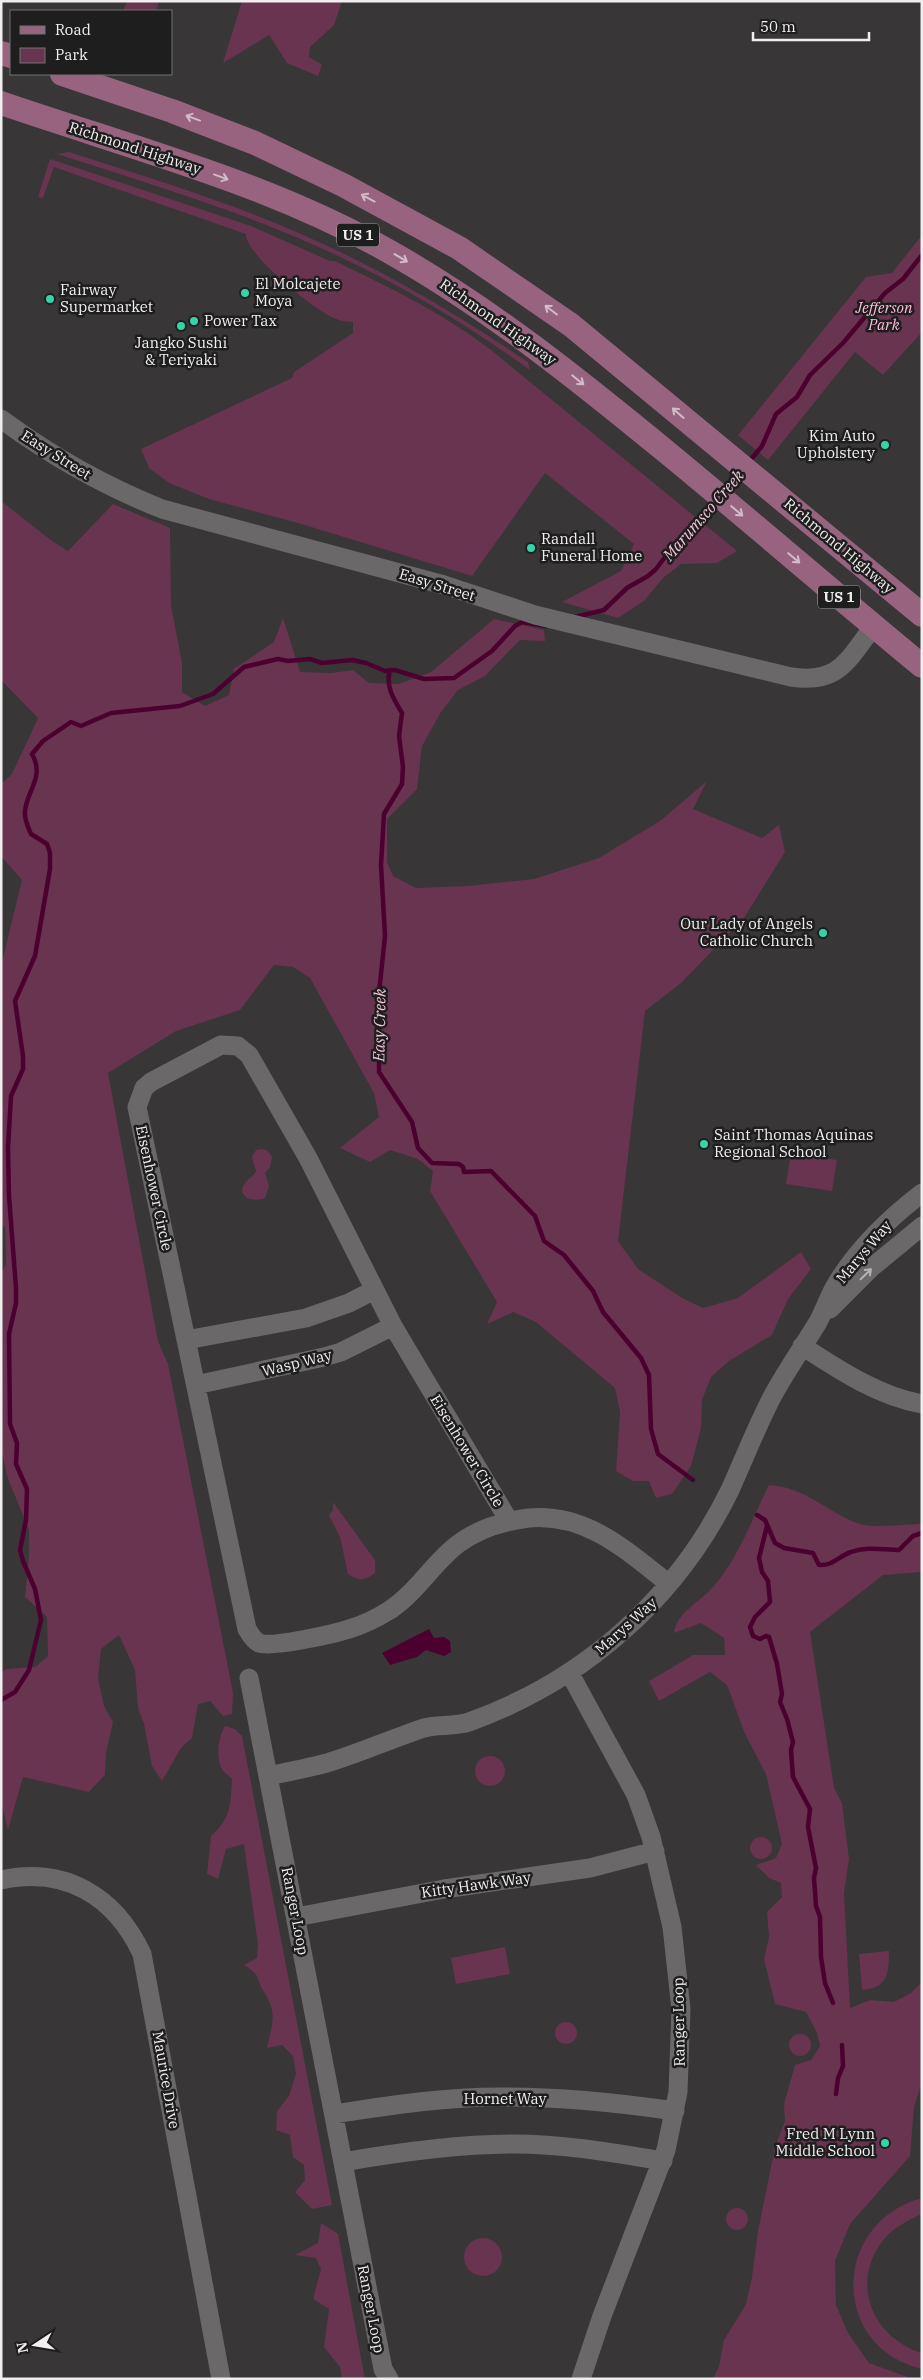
<svg xmlns="http://www.w3.org/2000/svg" width="923" height="2380" font-family="'IBM Plex Serif',serif">
<style>
.green{fill:#68344f}
.water{fill:#4c0030}
.lines{fill:none;stroke-linecap:round;stroke-linejoin:round}
.stream{stroke:#4c0030;stroke-width:4.5}
.minor{stroke:#6a6869;stroke-width:19}
.major{stroke:#98637f;stroke-width:24}
.oneway{stroke:#d1bdc8}
.oneway2{stroke:#b4b2b3}
.poi-dot{fill:#34d4a8;stroke:#1f1e1e;stroke-width:2}
.labels{text-anchor:middle;stroke-width:5;stroke-linejoin:round;paint-order:stroke}
.shield{fill:#1f1e1e;stroke:#b1b0b0;stroke-width:1}
.shield-label{font-size:14px;font-weight:bold;fill:#f0eeef}
.street-label{font-size:15px;fill:#f0eeef;stroke:#1f1e1e}
.poi-label{font-size:15px;fill:#f0eeef;stroke:#1f1e1e;text-anchor:start}
.park-label{font-size:15px;font-style:italic;fill:#ffbadb;stroke:#1f1e1e}
.water-label{font-size:16px;font-style:italic;fill:#f2c4d9;stroke:#1f1e1e}
</style>
<rect width="100%" height="100%" fill="#383637"/>
<path class="green" d="M127 1H159L156 11H123Z
M242 1H342L334 25 310 47 309 57 322 65 318 76 287 63 269 35 223 63Z
M69 152C147 177 226 201 301 234 380 268 457 314 528 362L530 370C454 315 372 268 286 233 211 202 134 179 57 154Z
M50 159 251 226 330 261H335C389 287 443 313 491 350L737 551 717 563 681 564 663 578 644 601 618 618 562 602 621 571 634 544 545 473 472 576 298 523 209 499 169 483 149 468 141 449 292 378 294 372 353 333V322C347 322 340 321 334 318 314 310 245 254 246 234L54 167 43 198 38 197Z
M922 235V332L883 375 855 352 768 460 738 435 866 277 892 273Z
M1 501 52 541 68 551 113 504 170 528 171 605 182 663V692L205 706 229 695 234 669 274 642 283 618 300 672 331 673 353 670 369 683 399 684 431 672 494 619 544 630 545 641 520 640 485 676 458 690 441 712 422 746 417 789 387 819V862L393 876 416 888 468 886 534 879 599 858 660 821 707 781 693 809 762 838 779 825 785 852 744 918 681 983 645 1011 618 1241 638 1269 682 1298 703 1308 738 1298 801 1252 811 1269 788 1299 772 1335 729 1361 711 1377 702 1400 701 1428 691 1466 672 1494 656 1498 649 1481H633L616 1471 620 1412 615 1388 536 1322 513 1312 487 1324 497 1302 430 1191 433 1171 418 1159 390 1150 370 1162 340 1148 379 1117 374 1093 310 978 293 967 274 965 240 1010 176 1031 108 1073 158 1341 168 1364 226 1657 233 1693 232 1714 223 1716 210 1701 198 1704 192 1738 181 1748 162 1781 152 1766 144 1724 138 1708 135 1670 119 1635 101 1649 98 1678 104 1706 113 1722 106 1753 105 1775 89 1792 23 1777 8 1830 1 1801V1673L6 1669 35 1667 48 1656 47 1617 25 1597 29 1557V1530L7 1476 1 1447V1273L6 1264 5 1228 1 1223V966L22 880 1 856V784L12 774 38 718 1 680Z
M261 1149 267 1150 272 1157 270 1167 265 1173 269 1186 265 1198C254 1203 235 1197 245 1183 249 1178 253 1177 256 1171L252 1157 256 1150Z
M791 1153 837 1160 832 1191 786 1184Z
M769 1485C807 1487 827 1513 860 1524 876 1529 905 1524 922 1524V1572L883 1575 810 1632 834 1788 842 1803 849 1859 844 1893 850 2008 870 2000 894 2002 911 1993 922 1982V2082L914 2107 910 2156 850 2224 835 2261 836 2305 848 2333 869 2363 913 2379H713L719 2366 724 2340 746 2304 752 2277 758 2231 775 2147 785 2121 784 2104 795 2065 811 2060 820 2046 817 2033 806 2012 775 2004 764 1959 769 1937 767 1912 782 1897 781 1883 769 1878 756 1865 776 1858 782 1844 766 1774 745 1734 727 1685 710 1672 659 1701 649 1681 693 1655H725L724 1638 701 1623 674 1633C676 1613 700 1602 713 1587 738 1559 752 1519 769 1485Z
M333 1502 375 1560V1573C365 1581 358 1581 348 1574L340 1537 329 1515 333 1510Z
M225 1726 235 1729 242 1736 332 2205 312 2209 295 2192 305 2180 304 2165 293 2157 290 2135 276 2130 277 2111 289 2096 296 2074 293 2056 282 2045 267 2048C272 2024 278 2013 264 1992 254 1976 263 1977 244 1965L257 1958 258 1945 244 1844 226 1849 218 1879 207 1874 211 1836C232 1817 230 1805 232 1779 230 1777 225 1773 223 1771 215 1758 218 1738 225 1726Z
M475 1771a15 15 0 1 1 30 0a15 15 0 1 1-30 0Z
M750 1848a11 11 0 1 1 22 0a11 11 0 1 1-22 0Z
M505 1947 510 1974 456 1984 451 1958Z
M889 1951C889 1974 888 1988 862 1990L859 1954Z
M555 2033a11 11 0 1 1 22 0a11 11 0 1 1-22 0Z
M789 2045a11 11 0 1 1 22 0a11 11 0 1 1-22 0Z
M922 2198V2214C909 2220 896 2226 886 2237 849 2279 870 2337 922 2353V2369C829 2347 832 2222 922 2198Z
M726 2219a11 11 0 1 1 22 0a11 11 0 1 1-22 0Z
M321 2223 338 2234 365 2379H342L340 2367 324 2347 329 2309 313 2299 321 2269 316 2258 295 2255 318 2243Z
M464 2257a19 19 0 1 1 38 0a19 19 0 1 1-38 0Z"/>
<path class="water" d="M429 1629 434 1638 444 1637 450 1641 451 1652 444 1656 426 1650 417 1657 390 1665 382 1653Z"/>
<g class="lines">
<path class="stream" d="M748 463 762 446 776 414 797 397 810 375 843 343 885 293 903 279 922 255
M725 490 739 473
M575 617 604 610 627 588 648 576 656 569 677 541 700 522 716 502
M390 670C385 686 394 700 402 713L399 736 403 767 402 784 384 814 381 865 385 936 379 993V1072L412 1122 418 1148 432 1163 459 1164 463 1167 464 1172 491 1171 535 1216 544 1241 564 1255 593 1291 603 1312 641 1358 649 1375 651 1429 658 1454 693 1480
M757 1515 765 1520 775 1543 784 1548 813 1553 819 1565C833 1566 839 1556 851 1552 867 1546 883 1550 899 1550L913 1536 922 1533
M767 1526 759 1558 762 1572 768 1581 770 1602 755 1617 750 1627 753 1636 760 1639 766 1636 769 1637 777 1664 782 1694 780 1702 787 1719 793 1742 791 1750 793 1777 810 1809 808 1827 816 1868 814 1878 816 1906 820 1917 821 1957 825 1983 833 2003
M1 1700 15 1692 29 1670 41 1620 35 1589 23 1561 20 1550 26 1520 27 1489 16 1464 17 1443 10 1424 9 1334 16 1303V1288L9 1196 8 1148 11 1096 23 1069V1056L15 1001 35 956 50 869V853L47 844 31 834C28 827 24 819 25 811 27 790 45 777 32 754L43 741 71 722 81 726 111 713 180 706 213 694 244 667 278 659 288 661 310 659 322 663 352 660 366 663 385 671 395 670 424 679 454 678 492 651 515 626 522 622 546 626
M836 2094 838 2078 843 2066 842 2045"/>
<path class="minor" d="M1 419C51 456 104 486 162 509L444 585 535 615 791 677C840 684 847 660 874 626
M830 1309 871 1268 922 1226
M186 1340 306 1318 349 1303 374 1290
M802 1346C839 1370 878 1396 922 1404
M196 1385 324 1357 341 1352 393 1326
M509 1521 393 1326 308 1158 249 1055 238 1046 221 1045 151 1082 144 1088 137 1107 247 1629C250 1634 253 1640 259 1643 271 1648 334 1634 349 1629 363 1625 377 1618 390 1610 417 1592 433 1563 458 1544 478 1529 505 1521 529 1518 587 1513 627 1551 669 1584
M569 1672 636 1795 651 1837 672 1927 681 2009 678 2092 666 2150 602 2316 581 2379
M249 1678 383 2369 389 2379
M268 1776C288 1772 308 1768 327 1763 360 1753 391 1739 424 1728 438 1724 454 1727 469 1722 583 1681 677 1599 730 1490 744 1459 756 1428 772 1397 786 1371 803 1347 818 1322 824 1311 828 1299 834 1288 855 1251 888 1219 922 1193
M1 1880C65 1866 115 1896 142 1954L221 2379
M296 1917 444 1889 590 1868 655 1851
M334 2114C392 2105 450 2096 508 2097 564 2097 620 2103 675 2111
M343 2162C400 2152 457 2144 515 2144 564 2144 614 2153 663 2161"/>
<path class="major" d="M1 53 11 56
M62 74 172 111 255 143 343 185 459 248 571 325 922 615
M1 103C132 148 269 183 390 252 491 309 580 381 669 454 754 524 837 596 922 666"/>
</g>
<defs><path id="oneway-shaft" d="M-6 0H5M1.5-3L5.5 0L1.5 3" fill="none" stroke-width="1.6" stroke-linecap="round" stroke-linejoin="round" transform="scale(1.25)"/></defs>
<g class="oneway">
<use href="#oneway-shaft" transform="translate(193 118) rotate(-160)"/>
<use href="#oneway-shaft" transform="translate(221 177) rotate(20)"/>
<use href="#oneway-shaft" transform="translate(368 198) rotate(-152)"/>
<use href="#oneway-shaft" transform="translate(401 258) rotate(31)"/>
<use href="#oneway-shaft" transform="translate(551 310) rotate(-143)"/>
<use href="#oneway-shaft" transform="translate(578 380) rotate(39)"/>
<use href="#oneway-shaft" transform="translate(678 413) rotate(-139)"/>
<use href="#oneway-shaft" transform="translate(737 511) rotate(40)"/>
<use href="#oneway-shaft" transform="translate(794 558) rotate(40)"/>
</g>
<use class="oneway2" href="#oneway-shaft" transform="translate(866 1274) rotate(-44)"/>
<g class="poi-dot">
<circle cx="245" cy="293" r="5"/>
<circle cx="50" cy="299" r="5"/>
<circle cx="194" cy="321" r="5"/>
<circle cx="181" cy="326" r="5"/>
<circle cx="885" cy="445" r="5"/>
<circle cx="531" cy="548" r="5"/>
<circle cx="823" cy="933" r="5"/>
<circle cx="704" cy="1144" r="5"/>
<circle cx="885" cy="2143" r="5"/>
</g>
<g class="labels">
<g class="shield">
<rect x="337" y="223.5" width="42" height="23" rx="4"/>
<rect x="818" y="585.5" width="42" height="23" rx="4"/>
</g>
<g class="shield-label">
<text x="358" y="240">US 1</text>
<text x="839" y="602">US 1</text>
</g>
<g class="street-label">
<text transform="translate(135 148) rotate(18)" y="5">Richmond Highway</text>
<text transform="translate(498 322) rotate(35)" y="5">Richmond Highway</text>
<text transform="translate(56 455) rotate(32)" y="5">Easy Street</text>
<text transform="translate(839 546) rotate(40)" y="5">Richmond Highway</text>
<text transform="translate(437 585) rotate(17)" y="5">Easy Street</text>
<text transform="translate(154 1188) rotate(78)" y="5">Eisenhower Circle</text>
<text transform="translate(864 1252) rotate(-50)" y="5">Marys Way</text>
<text transform="translate(297 1363) rotate(-14)" y="5">Wasp Way</text>
<text transform="translate(467 1451) rotate(59)" y="5">Eisenhower Circle</text>
<text transform="translate(626 1626) rotate(-42)" y="5">Marys Way</text>
<text transform="translate(476 1885) rotate(-8)" y="5">Kitty Hawk Way</text>
<text transform="translate(295 1911) rotate(79)" y="5">Ranger Loop</text>
<text transform="translate(679 2022) rotate(-91)" y="5">Ranger Loop</text>
<text transform="translate(166 2080) rotate(80)" y="5">Maurice Drive</text>
<text x="505" y="2104">Hornet Way</text>
<text transform="translate(371 2309) rotate(79)" y="5">Ranger Loop</text>
</g>
<g class="poi-label">
<text x="255" y="289">El Molcajete<tspan x="255" dy="17">Moya</tspan></text>
<text x="60" y="295">Fairway<tspan x="60" dy="17">Supermarket</tspan></text>
<text x="204" y="326">Power Tax</text>
<text x="181" y="348" text-anchor="middle">Jangko Sushi<tspan x="181" dy="17">&amp; Teriyaki</tspan></text>
<text x="875" y="441" text-anchor="end">Kim Auto<tspan x="875" dy="17">Upholstery</tspan></text>
<text x="541" y="544">Randall<tspan x="541" dy="17">Funeral Home</tspan></text>
<text x="813" y="929" text-anchor="end">Our Lady of Angels<tspan x="813" dy="17">Catholic Church</tspan></text>
<text x="714" y="1140">Saint Thomas Aquinas<tspan x="714" dy="17">Regional School</tspan></text>
<text x="875" y="2139" text-anchor="end">Fred M Lynn<tspan x="875" dy="17">Middle School</tspan></text>
</g>
<g class="park-label">
<text x="884" y="313">Jefferson<tspan x="884" dy="17">Park</tspan></text>
</g>
<g class="water-label">
<text transform="translate(703 515) rotate(-49)" y="6">Marumsco Creek</text>
<text transform="translate(379 1025) rotate(-89)" y="6">Easy Creek</text>
</g>
</g>
<rect width="923" height="2380" fill="none" stroke="#f0eeef" stroke-width="5"/>
<rect x="10" y="10" width="162" height="65" fill="#1f1e1e" stroke="#737172"/>
<rect x="20" y="26" width="25" height="8" fill="#98637f" stroke="#737172"/>
<text x="55" y="35" font-size="15" fill="#f0eeef">Road</text>
<rect x="20" y="48" width="25" height="15" fill="#68344f" stroke="#737172"/>
<text x="55" y="60" font-size="15" fill="#f0eeef">Park</text>
<g transform="translate(35 2345) rotate(258)" stroke="#1f1e1e" stroke-width="4" paint-order="stroke">
<path d="M0-4L9 19L0 12L-9 19Z" fill="#f0eeef"/>
<text y="-8" font-size="14" font-weight="bold" text-anchor="middle" fill="#f0eeef">N</text>
</g>
<path d="M753 32v8h116v-8" fill="none" stroke="#f0eeef" stroke-width="2.5"/>
<text x="760" y="32" font-size="15" fill="#f0eeef" stroke="#1f1e1e" stroke-width="4" paint-order="stroke">50 m</text>
</svg>
